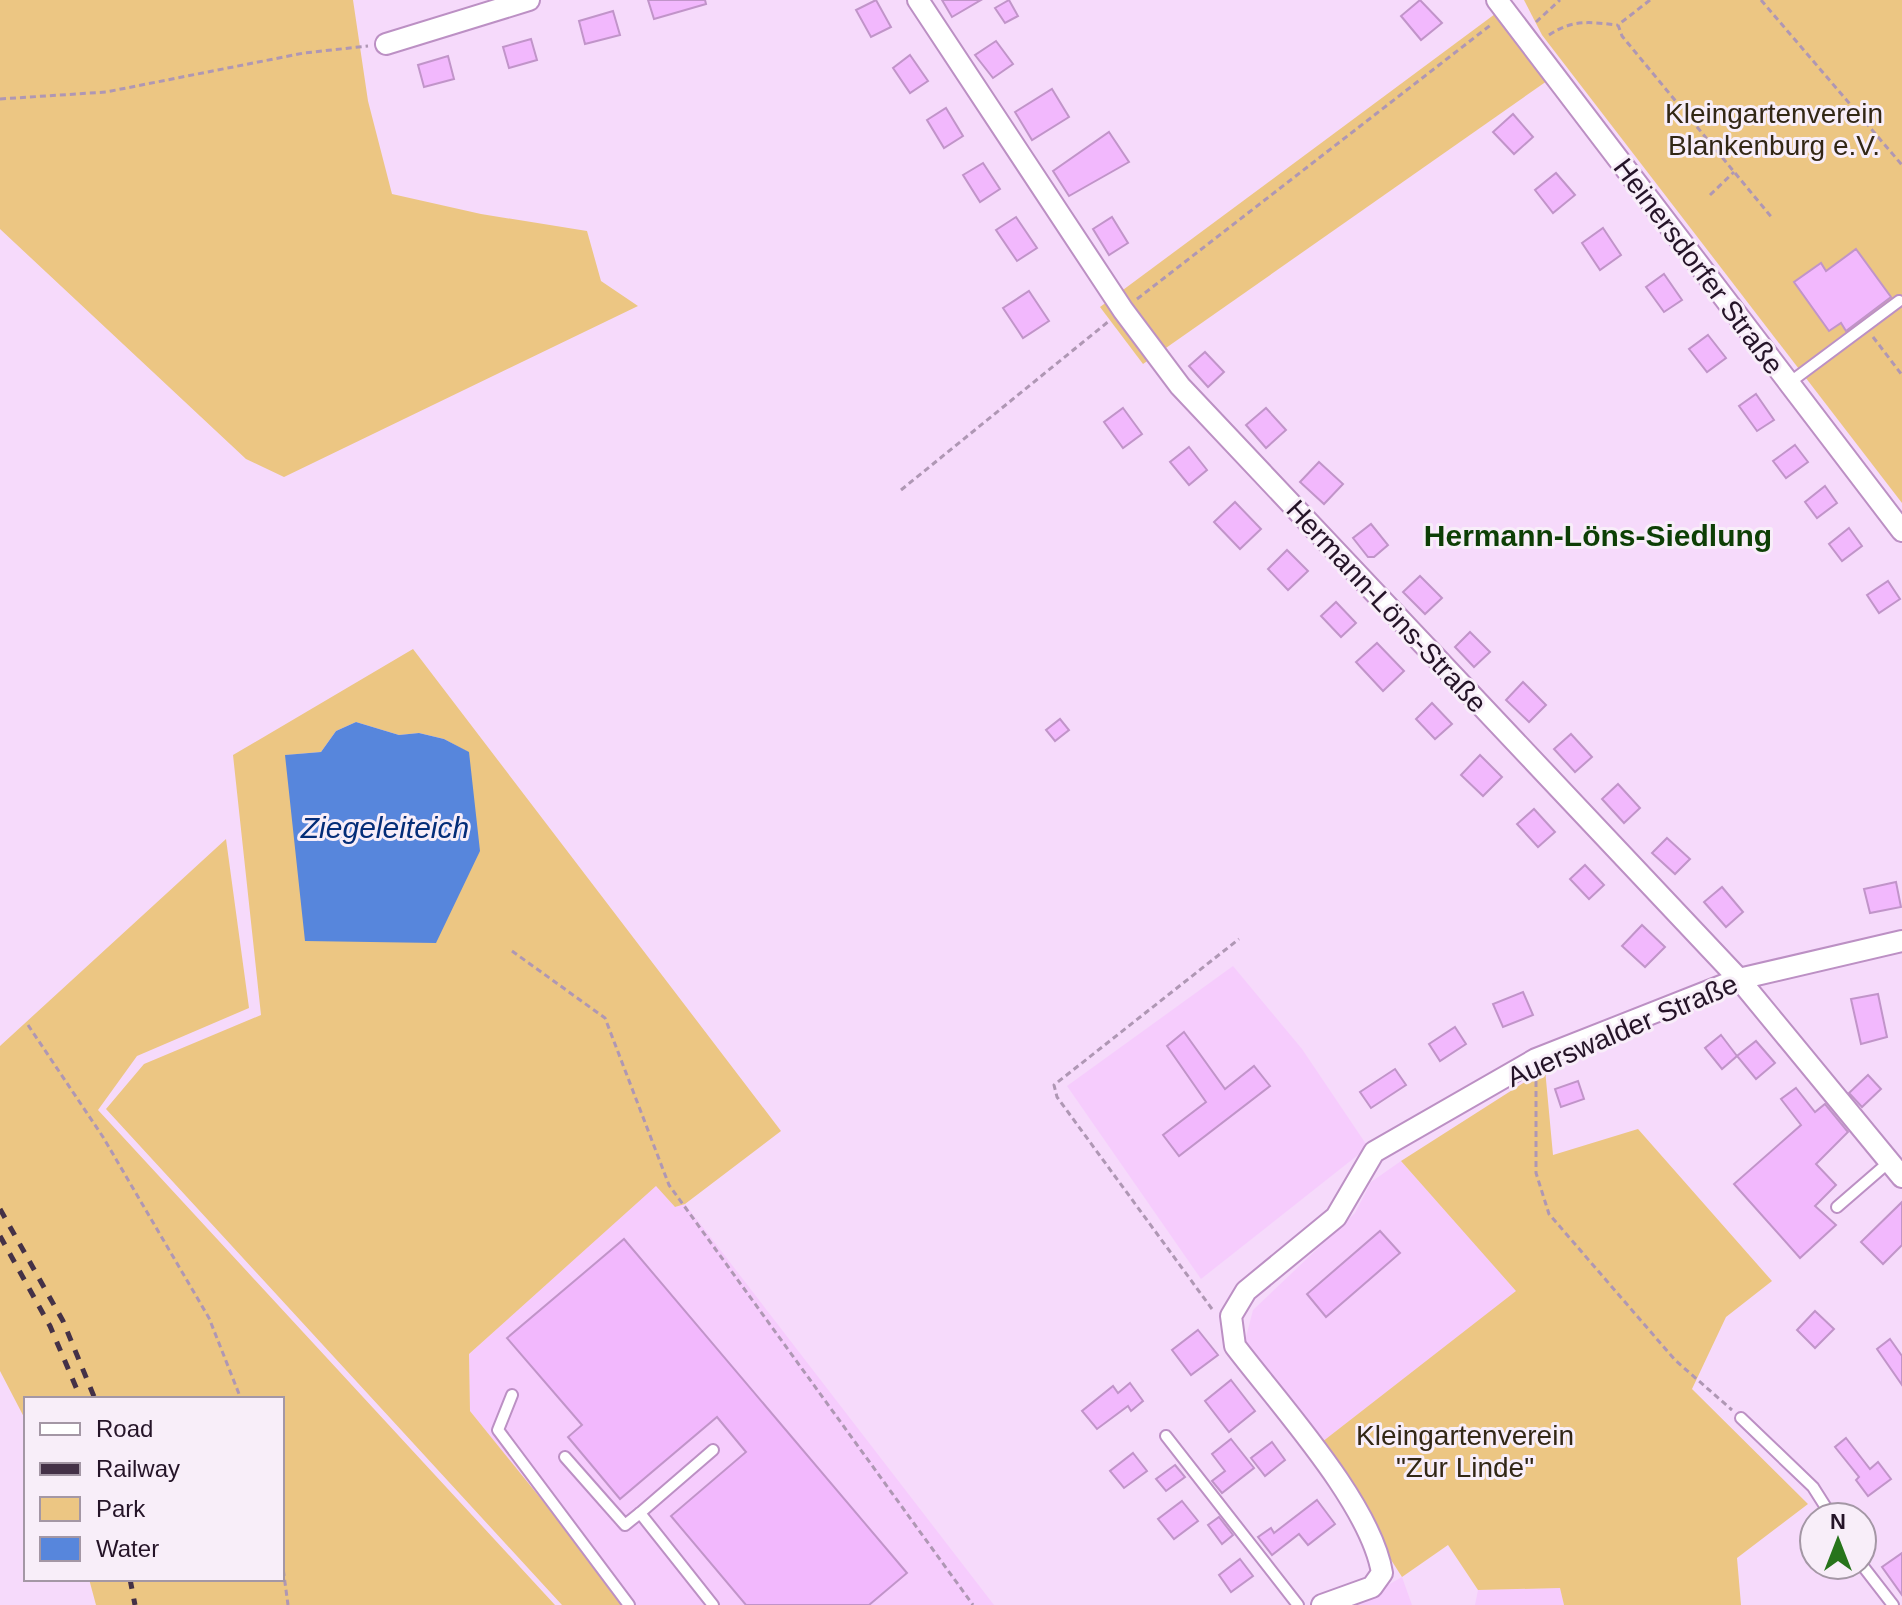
<svg xmlns="http://www.w3.org/2000/svg" width="1902" height="1605" font-family="Arial,sans-serif">
  <style>
    .built { fill: #f6ccfd }
    .green { fill: #ecc683; fill-rule: evenodd }
    .water { fill: #5786dc }
    .building { fill: #f2b8fd; stroke: #c194c9; stroke-width: 2 }
    .lines { fill: none; stroke-linecap: round; stroke-linejoin: round }
    .service-casing { stroke: #bc90c4; stroke-width: 14 }
    .minor-casing { stroke: #bc90c4; stroke-width: 24 }
    .path { stroke: #af97b4; stroke-width: 3; stroke-dasharray: 6 4; stroke-linecap: butt }
    .service { stroke: #fff; stroke-width: 10 }
    .minor { stroke: #fff; stroke-width: 20 }
    .rail { stroke: #443147; stroke-width: 5; stroke-dasharray: 10 10; stroke-linecap: butt }
    .labels { text-anchor: middle; stroke-width: 6; stroke-linejoin: round; paint-order: stroke }
    .park-label { font-size: 28px; fill: #322715; stroke: #f8eef9 }
    .street-label { font-size: 28px; fill: #251428; stroke: #f8eef9 }
    .neighbourhood-label { font-size: 30px; font-weight: bold; fill: #0d3f05; stroke: #f8eef9 }
    .water-label { font-size: 30px; font-style: italic; fill: #042d78; stroke: #f8eef9 }
  </style>
  <rect width="100%" height="100%" fill="#f6dafb"/>
  <g class="built">
    <path d="M 1233,966 L 1302,1049 L 1368,1147 L 1201,1279 L 1067,1086 Z"/>
    <path d="M 1401,1161 L 1517,1291 L 1313,1449 L 1245,1341 L 1253,1310 L 1355,1213 L 1371,1182 Z"/>
    <path d="M 656,1185 L 675,1207 L 685,1204 L 994,1605 L 627,1605 L 470,1411 L 469,1354 Z"/>
    <path d="M 1402,1577 L 1412,1605 L 1353,1605 Z"/>
    <path d="M 1560,1588 L 1564,1605 L 1475,1605 L 1478,1590 Z"/>
  </g>
  <g class="green">
    <path d="M 0,0 L 353,0 L 368,101 L 392,194 L 481,214 L 587,231 L 601,281 L 638,306 L 284,477 L 246,459 L 0,229 Z"/>
    <path d="M 1524,0 L 1902,0 L 1902,503 L 1542,35 Z"/>
    <path d="M 1495,14 L 1547,81 L 1143,364 L 1100,307 Z"/>
    <path d="M 413,649 L 781,1131 L 685,1204 L 675,1207 L 656,1186 L 469,1354 L 470,1411 L 627,1605 L 562,1605 L 106,1109 L 144,1064 L 261,1015 L 233,755 ZM 356,722 L 399,735 L 419,733 L 444,739 L 468,752 L 286,755 L 321,752 L 336,731 Z"/>
    <path d="M 226,839 L 249,1008 L 137,1056 L 98,1110 L 555,1605 L 96,1605 L 89,1579 L 282,1579 L 282,1399 L 26,1399 L 26,1421 L 0,1371 L 0,1046 Z"/>
    <path d="M 1545,1069 L 1553,1155 L 1638,1129 L 1772,1281 L 1726,1317 L 1692,1389 L 1808,1504 L 1737,1558 L 1741,1605 L 1564,1605 L 1560,1588 L 1478,1590 L 1448,1545 L 1402,1577 L 1363,1516 L 1313,1449 L 1516,1291 L 1401,1161 Z"/>
  </g>
  <path class="water" d="M 356,722 L 399,735 L 419,733 L 444,739 L 469,752 L 480,851 L 436,943 L 305,941 L 285,755 L 321,752 L 336,731 Z"/>
  <g class="building">
    <path d="M 648,0 L 705,0 L 706,4 L 654,19 Z"/>
    <path d="M 876,0 L 891,27 L 871,37 L 856,10 Z"/>
    <path d="M 942,0 L 981,0 L 952,17 Z"/>
    <path d="M 1009,0 L 1018,16 L 1005,23 L 995,8 Z"/>
    <path d="M 1420,0 L 1442,23 L 1421,40 L 1401,16 Z"/>
    <path d="M 613,11 L 620,35 L 585,44 L 579,21 Z"/>
    <path d="M 531,39 L 537,60 L 509,68 L 503,47 Z"/>
    <path d="M 996,41 L 1013,64 L 993,78 L 975,55 Z"/>
    <path d="M 910,55 L 928,81 L 910,93 L 893,68 Z"/>
    <path d="M 448,56 L 454,79 L 424,87 L 418,65 Z"/>
    <path d="M 1052,89 L 1069,117 L 1032,140 L 1015,112 Z"/>
    <path d="M 946,108 L 963,136 L 944,148 L 927,120 Z"/>
    <path d="M 1513,114 L 1533,137 L 1514,154 L 1493,132 Z"/>
    <path d="M 1109,132 L 1129,162 L 1069,196 L 1053,171 Z"/>
    <path d="M 983,163 L 1000,189 L 980,202 L 963,175 Z"/>
    <path d="M 1556,173 L 1575,195 L 1553,213 L 1535,190 Z"/>
    <path d="M 1016,217 L 1037,248 L 1017,261 L 996,230 Z"/>
    <path d="M 1112,217 L 1128,243 L 1109,255 L 1093,229 Z"/>
    <path d="M 1603,228 L 1621,255 L 1600,270 L 1582,243 Z"/>
    <path d="M 1856,249 L 1891,297 L 1846,331 L 1841,323 L 1829,331 L 1794,282 L 1821,263 L 1826,271 Z"/>
    <path d="M 1664,274 L 1682,300 L 1664,312 L 1646,287 Z"/>
    <path d="M 1029,291 L 1049,321 L 1023,338 L 1003,308 Z"/>
    <path d="M 1708,335 L 1726,358 L 1707,372 L 1689,349 Z"/>
    <path d="M 1205,352 L 1224,372 L 1208,387 L 1189,366 Z"/>
    <path d="M 1756,394 L 1774,420 L 1757,431 L 1739,406 Z"/>
    <path d="M 1123,408 L 1142,434 L 1123,448 L 1104,422 Z"/>
    <path d="M 1266,408 L 1286,430 L 1266,448 L 1246,425 Z"/>
    <path d="M 1795,445 L 1808,462 L 1786,478 L 1773,461 Z"/>
    <path d="M 1189,447 L 1207,470 L 1189,485 L 1170,462 Z"/>
    <path d="M 1319,462 L 1343,484 L 1324,504 L 1300,482 Z"/>
    <path d="M 1825,486 L 1837,503 L 1817,518 L 1805,502 Z"/>
    <path d="M 1235,502 L 1261,529 L 1240,549 L 1214,522 Z"/>
    <path d="M 1371,524 L 1388,545 L 1374,557 L 1368,557 L 1353,538 Z"/>
    <path d="M 1849,528 L 1862,546 L 1842,561 L 1829,544 Z"/>
    <path d="M 1287,550 L 1308,571 L 1288,590 L 1268,569 Z"/>
    <path d="M 1420,576 L 1442,598 L 1425,614 L 1403,592 Z"/>
    <path d="M 1888,581 L 1900,599 L 1879,613 L 1867,595 Z"/>
    <path d="M 1336,602 L 1356,623 L 1341,637 L 1321,616 Z"/>
    <path d="M 1470,632 L 1490,652 L 1474,667 L 1455,647 Z"/>
    <path d="M 1377,643 L 1404,671 L 1383,691 L 1356,662 Z"/>
    <path d="M 1523,682 L 1546,705 L 1529,722 L 1506,700 Z"/>
    <path d="M 1432,703 L 1452,724 L 1435,739 L 1416,719 Z"/>
    <path d="M 1060,719 L 1069,730 L 1055,741 L 1046,730 Z"/>
    <path d="M 1571,734 L 1592,757 L 1575,772 L 1554,749 Z"/>
    <path d="M 1480,755 L 1502,777 L 1483,796 L 1461,775 Z"/>
    <path d="M 1618,784 L 1640,808 L 1624,823 L 1602,799 Z"/>
    <path d="M 1534,809 L 1555,832 L 1538,847 L 1517,824 Z"/>
    <path d="M 1667,838 L 1690,859 L 1675,874 L 1652,853 Z"/>
    <path d="M 1585,865 L 1604,885 L 1589,899 L 1570,879 Z"/>
    <path d="M 1896,882 L 1901,907 L 1870,913 L 1864,889 Z"/>
    <path d="M 1722,887 L 1743,912 L 1726,927 L 1704,902 Z"/>
    <path d="M 1642,925 L 1665,947 L 1645,967 L 1622,946 Z"/>
    <path d="M 1523,992 L 1533,1015 L 1503,1027 L 1493,1004 Z"/>
    <path d="M 1878,994 L 1887,1037 L 1861,1044 L 1851,999 Z"/>
    <path d="M 1455,1027 L 1466,1044 L 1440,1061 L 1429,1044 Z"/>
    <path d="M 1184,1032 L 1225,1089 L 1254,1066 L 1270,1086 L 1179,1156 L 1163,1135 L 1206,1102 L 1167,1046 Z"/>
    <path d="M 1721,1035 L 1737,1056 L 1722,1069 L 1705,1048 Z"/>
    <path d="M 1756,1041 L 1775,1063 L 1756,1079 L 1737,1056 Z"/>
    <path d="M 1395,1069 L 1406,1085 L 1371,1108 L 1360,1092 Z"/>
    <path d="M 1868,1075 L 1881,1089 L 1862,1107 L 1849,1093 Z"/>
    <path d="M 1578,1081 L 1584,1099 L 1561,1107 L 1555,1089 Z"/>
    <path d="M 1796,1088 L 1815,1112 L 1825,1104 L 1848,1132 L 1816,1164 L 1836,1185 L 1815,1206 L 1836,1225 L 1800,1258 L 1734,1184 L 1801,1125 L 1781,1099 Z"/>
    <path d="M 1902,1202 L 1902,1245 L 1883,1264 L 1861,1242 Z"/>
    <path d="M 1380,1231 L 1400,1253 L 1326,1317 L 1307,1294 Z"/>
    <path d="M 624,1239 L 907,1573 L 869,1605 L 746,1605 L 671,1516 L 746,1452 L 717,1417 L 620,1499 L 568,1437 L 582,1425 L 507,1338 Z"/>
    <path d="M 1815,1311 L 1834,1329 L 1815,1348 L 1797,1330 Z"/>
    <path d="M 1198,1330 L 1218,1355 L 1191,1375 L 1172,1350 Z"/>
    <path d="M 1890,1339 L 1902,1356 L 1902,1385 L 1877,1349 Z"/>
    <path d="M 1231,1380 L 1255,1411 L 1229,1432 L 1205,1401 Z"/>
    <path d="M 1130,1383 L 1143,1401 L 1131,1411 L 1128,1406 L 1097,1429 L 1082,1411 L 1113,1386 L 1118,1393 Z"/>
    <path d="M 1846,1438 L 1870,1469 L 1878,1462 L 1891,1479 L 1868,1496 L 1856,1480 L 1859,1477 L 1835,1447 Z"/>
    <path d="M 1231,1439 L 1254,1468 L 1222,1493 L 1212,1481 L 1225,1471 L 1212,1454 Z"/>
    <path d="M 1272,1442 L 1285,1460 L 1265,1476 L 1251,1458 Z"/>
    <path d="M 1133,1453 L 1147,1471 L 1124,1488 L 1110,1471 Z"/>
    <path d="M 1175,1465 L 1185,1477 L 1166,1491 L 1156,1479 Z"/>
    <path d="M 1317,1500 L 1335,1524 L 1308,1545 L 1299,1534 L 1272,1555 L 1258,1537 L 1271,1528 L 1274,1533 Z"/>
    <path d="M 1182,1501 L 1198,1521 L 1174,1539 L 1158,1519 Z"/>
    <path d="M 1219,1517 L 1233,1535 L 1222,1544 L 1208,1525 Z"/>
    <path d="M 1902,1553 L 1902,1595 L 1882,1567 Z"/>
    <path d="M 1240,1559 L 1253,1576 L 1231,1592 L 1219,1575 Z"/>
  </g>
  <g class="lines">
    <defs>
      <g id="service">
        <path d="M 1789,383 L 1899,301"/>
        <path d="M 1837,1207 L 1889,1162"/>
        <path d="M 512,1395 L 498,1430 L 629,1605"/>
        <path d="M 1741,1418 L 1813,1487 L 1832,1517"/>
        <path d="M 1166,1436 L 1298,1605"/>
        <path d="M 565,1457 L 625,1525 L 640,1513 L 713,1605"/>
        <path d="M 640,1513 L 713,1450"/>
        <path d="M 1862,1565 L 1893,1605"/>
      </g>
      <g id="minor">
        <path d="M 918,0 L 1123,310 L 1180,386 L 1739,979 L 1902,1177"/>
        <path d="M 1497,0 L 1902,531"/>
        <path d="M 386,44 L 529,0"/>
        <path d="M 1322,1605 L 1372,1587 L 1382,1573 C 1371,1504 1279,1404 1235,1346 L 1231,1316 L 1246,1291 L 1336,1217 L 1374,1152 L 1536,1059 L 1739,979 L 1902,941"/>
      </g>
    </defs>
    <use href="#service" class="service-casing"/>
    <use href="#minor" class="minor-casing"/>
    <g class="path">
      <path d="M 1650,0 L 1618,25 L 1622,36 L 1773,219"/>
      <path d="M 1761,0 L 1902,165"/>
      <path d="M 1536,22 L 1560,0"/>
      <path d="M 1549,35 C 1573,19 1590,22 1617,25"/>
      <path d="M 0,99 L 106,92 L 304,53 L 368,46"/>
      <path d="M 1710,195 L 1734,172"/>
      <path d="M 1137,299 L 1492,24"/>
      <path d="M 1873,337 L 1902,375"/>
      <path d="M 901,490 L 1109,321"/>
      <path d="M 512,951 L 605,1018 L 669,1185 L 973,1605"/>
      <path d="M 28,1025 L 103,1137 L 209,1318 L 241,1399"/>
      <path d="M 1536,1081 L 1536,1173 L 1549,1214 L 1675,1360 L 1732,1410"/>
      <path d="M 1212,1309 L 1057,1097 L 1054,1085 L 1239,939"/>
      <path d="M 282,1560 L 288,1605"/>
    </g>
    <use href="#service" class="service"/>
    <use href="#minor" class="minor"/>
    <g class="rail">
      <path d="M 0,1209 L 63,1321 L 95,1399"/>
      <path d="M 0,1236 L 50,1326 L 81,1399"/>
      <path d="M 130,1579 L 135,1605"/>
    </g>
  </g>
  <g class="labels">
    <g class="park-label">
      <text x="1774" y="123">Kleingartenverein<tspan x="1774" dy="32">Blankenburg e.V.</tspan></text>
      <text x="1465" y="1445">Kleingartenverein<tspan x="1465" dy="32">"Zur Linde"</tspan></text>
    </g>
    <g class="street-label">
      <text transform="translate(1699 266) rotate(53)" y="10">Heinersdorfer Straße</text>
      <text transform="translate(1387 606) rotate(47)" y="10">Hermann-Löns-Straße</text>
      <text transform="translate(1622 1030) rotate(-23)" y="10">Auerswalder Straße</text>
    </g>
    <g class="neighbourhood-label">
      <text x="1598" y="546">Hermann-Löns-Siedlung</text>
    </g>
    <g class="water-label">
      <text x="385" y="838">Ziegeleiteich</text>
    </g>
  </g>
  <rect x="24" y="1397" width="260" height="184" fill="#f8eef9" stroke="#a497a5" stroke-width="2"/>
  <rect x="40" y="1423" width="40" height="12" fill="#ffffff" stroke="#a497a5" stroke-width="2"/>
  <text x="96" y="1437" font-size="24" fill="#251428">Road</text>
  <rect x="40" y="1463" width="40" height="12" fill="#443147" stroke="#a497a5" stroke-width="2"/>
  <text x="96" y="1477" font-size="24" fill="#251428">Railway</text>
  <rect x="40" y="1497" width="40" height="24" fill="#ecc683" stroke="#a497a5" stroke-width="2"/>
  <text x="96" y="1517" font-size="24" fill="#251428">Park</text>
  <rect x="40" y="1537" width="40" height="24" fill="#5786dc" stroke="#a497a5" stroke-width="2"/>
  <text x="96" y="1557" font-size="24" fill="#251428">Water</text>
  <g transform="translate(1838 1541)"><circle r="38" fill="#f8eef9" stroke="#a497a5" stroke-width="2"/>
  <path d="M0-6L14 30L0 20L-14 30Z" fill="#27741b"/>
  <text y="-12" font-size="22" font-weight="bold" text-anchor="middle" fill="#251428">N</text>
  </g>
</svg>
